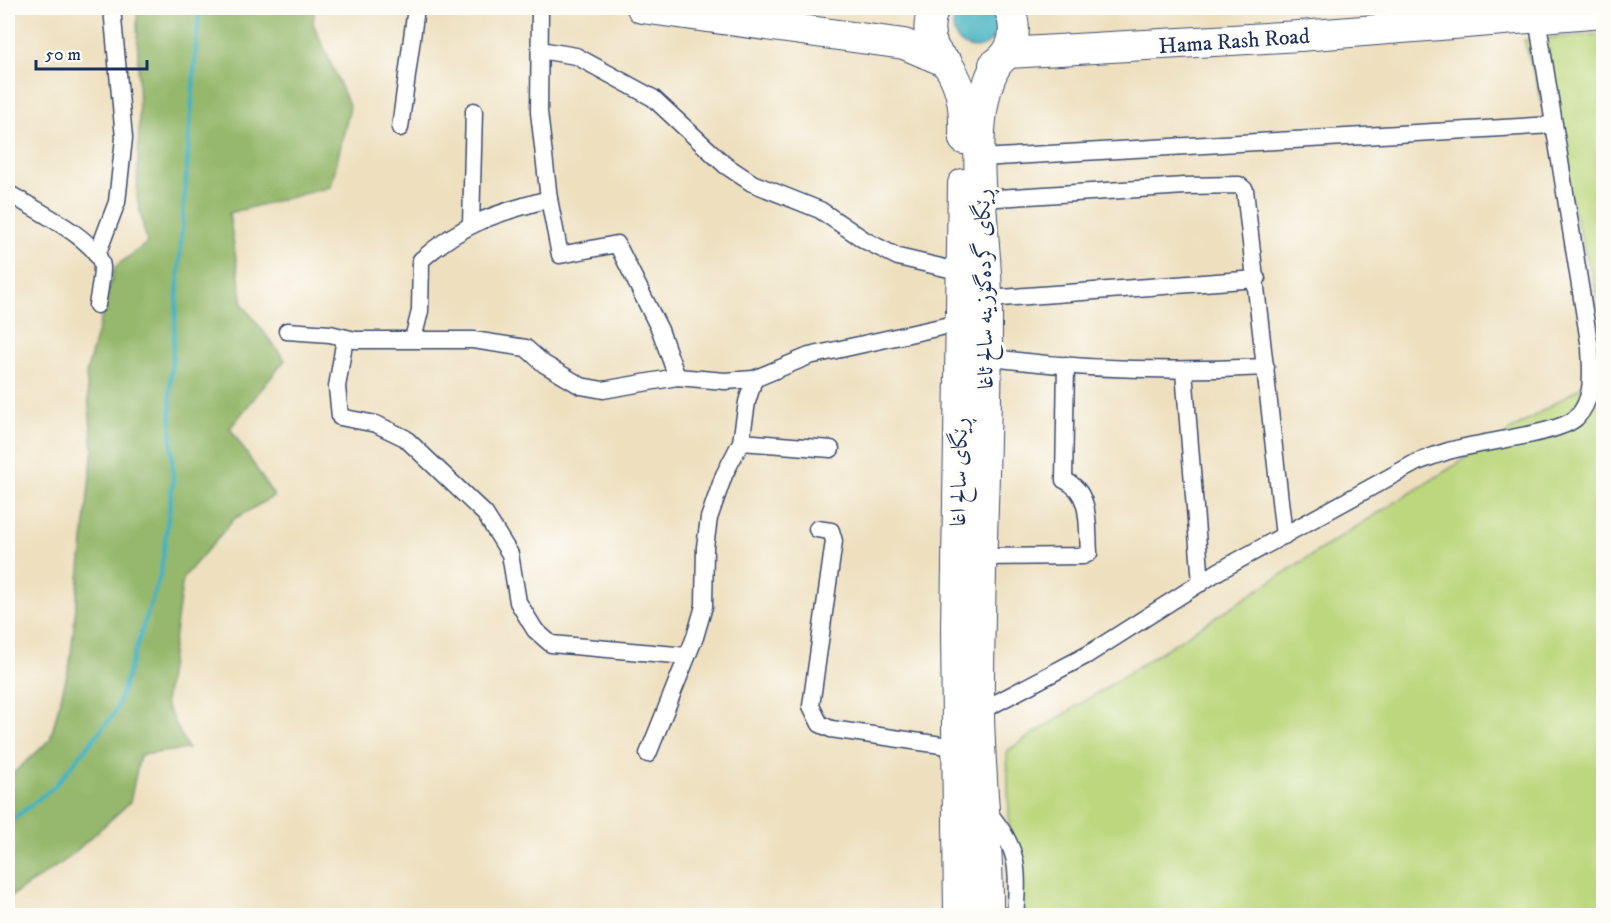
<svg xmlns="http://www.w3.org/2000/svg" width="1611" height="923" font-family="'IM FELL DW Pica',Amiri,serif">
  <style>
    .green { fill: #bcd77d; stroke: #6c836e; stroke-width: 1.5 }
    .forest { fill: #95b86c; stroke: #587465; stroke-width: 1.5 }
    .water { fill: #44b2c0; stroke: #30708f; stroke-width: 1.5 }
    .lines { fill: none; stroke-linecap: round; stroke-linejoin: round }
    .stream { stroke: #44b2c0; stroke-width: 4.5 }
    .street-casing { stroke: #3b4a6d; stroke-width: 19 }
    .highway-casing { stroke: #3b4a6d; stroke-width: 32 }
    .street { stroke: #fff; stroke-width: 16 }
    .highway { stroke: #fff; stroke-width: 30 }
    .labels { text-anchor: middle; stroke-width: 6; stroke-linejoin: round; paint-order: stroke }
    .street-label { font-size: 22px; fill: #1b2f5e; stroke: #fdfcf7 }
  </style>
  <rect width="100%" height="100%" fill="#fdfcf7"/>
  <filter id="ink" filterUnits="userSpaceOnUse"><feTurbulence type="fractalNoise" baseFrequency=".0167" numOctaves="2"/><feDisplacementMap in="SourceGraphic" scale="12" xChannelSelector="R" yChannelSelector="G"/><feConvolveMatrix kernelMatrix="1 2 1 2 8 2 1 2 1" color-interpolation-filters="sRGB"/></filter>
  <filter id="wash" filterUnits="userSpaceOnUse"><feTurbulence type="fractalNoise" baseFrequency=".008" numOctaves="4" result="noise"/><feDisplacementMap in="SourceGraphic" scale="24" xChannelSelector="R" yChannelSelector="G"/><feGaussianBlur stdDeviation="1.35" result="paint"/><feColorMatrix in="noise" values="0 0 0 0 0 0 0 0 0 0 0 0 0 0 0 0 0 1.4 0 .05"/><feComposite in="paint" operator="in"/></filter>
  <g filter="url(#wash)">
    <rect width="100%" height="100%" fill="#eee0bf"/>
    <g class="green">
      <path d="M 1603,34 L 1603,313 L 1524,40 Z"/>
      <path d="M 1603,373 L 1603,915 L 1012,915 L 1007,751 L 1351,530 Z"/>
    </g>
    <path class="forest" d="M 137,8 L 315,8 L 313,23 L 350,107 L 331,187 L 229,213 L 243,305 L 285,360 L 230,428 L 274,496 L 234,519 L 183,578 L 165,703 L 188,749 L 140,755 L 130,802 L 66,860 L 8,898 L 8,778 L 50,740 L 70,663 L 93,448 L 86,374 L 115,267 L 147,243 L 137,198 L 139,125 Z"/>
    <circle class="water" cx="975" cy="26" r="22"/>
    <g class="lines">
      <path class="stream" d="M 8,823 L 54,787 L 115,713 L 161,572 L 173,481 L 170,388 L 199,8"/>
    </g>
  </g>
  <g filter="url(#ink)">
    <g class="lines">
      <defs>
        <g id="street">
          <path d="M 540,8 L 539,112 L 549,199 L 560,255 L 617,244 L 660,330 L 677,377"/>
          <path d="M 540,50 L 576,56 L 653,98 L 725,165 L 752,183 L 820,210 L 866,241 L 898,257 L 962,272"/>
          <path d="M 400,128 L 416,8"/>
          <path d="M 980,158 L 1553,125"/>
          <path d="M 8,193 C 30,207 100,240 102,267 C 102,279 99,293 97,305"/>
          <path d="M 982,199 L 1185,186 L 1239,185 L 1245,190 L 1284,536"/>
          <path d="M 471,225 L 474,111"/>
          <path d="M 97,255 L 117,202 L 124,138 L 112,8"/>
          <path d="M 987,299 L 1257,279"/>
          <path d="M 287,331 L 330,334 L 355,340 L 473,340 L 526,348 L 544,364 L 581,386 L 603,390 L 677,377 L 725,381 L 754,379 L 809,356 L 959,323"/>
          <path d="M 345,338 L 337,387 L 340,417 L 376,424 L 405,438 L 485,514 L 510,554 L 518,602 L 535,630 L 551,644 L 687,656"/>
          <path d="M 413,339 L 420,311 L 421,260 C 463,223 496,213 549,199"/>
          <path d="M 986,357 C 1079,370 1173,372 1266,367"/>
          <path d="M 1184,371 L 1201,583"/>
          <path d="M 741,442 L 831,449"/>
          <path d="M 817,529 L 831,531 L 834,541 L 811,706 L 820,724 L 831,729 L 955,747"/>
          <path d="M 982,557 L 1083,556 L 1089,553 C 1087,526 1092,492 1064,480 L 1066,365"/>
          <path d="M 979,712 L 1087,655 L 1219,571 L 1417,462 C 1429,458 1440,453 1452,450 C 1479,442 1559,434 1576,418 C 1595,399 1591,372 1590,348 L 1537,18"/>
          <path d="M 648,754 L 695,637 L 704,606 L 705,547 L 709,518 L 724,475 L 741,442 L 747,402 L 754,379"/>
          <path d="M 985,809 C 1019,846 1019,868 1015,916"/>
        </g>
        <g id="highway">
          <path d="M 642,8 L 904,44 L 942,60"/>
          <path d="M 934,8 C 925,29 929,50 948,65"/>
          <path d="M 1007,53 L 1300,36 L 1604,12"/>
          <path d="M 948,65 C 963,87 965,112 964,139"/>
          <path d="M 994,65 C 1015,52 1018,29 1009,8"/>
          <path d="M 959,916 L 956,629 L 963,184"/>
          <path d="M 988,916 C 989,847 980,781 979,712 C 978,575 988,438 987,300 C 987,236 964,118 997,64"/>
        </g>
      </defs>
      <use href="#street" class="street-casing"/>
      <use href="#highway" class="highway-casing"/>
      <use href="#street" class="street"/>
      <use href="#highway" class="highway"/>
    </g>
  </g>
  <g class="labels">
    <g class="street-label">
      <text transform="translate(1234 40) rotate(-4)" y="8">Hama Rash Road</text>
      <text transform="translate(983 289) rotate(-91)" y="8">ڕێگای گردەگۆزینە سالح ئاغا</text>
      <text transform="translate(958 472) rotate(-89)" y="8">ڕێگای سالح اغا</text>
    </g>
  </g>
  <rect width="1611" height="923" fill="none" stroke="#fdfcf7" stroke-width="30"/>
  <path d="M36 60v9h111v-9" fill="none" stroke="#1b2f5e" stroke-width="3"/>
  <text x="45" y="60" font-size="18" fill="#1b2f5e" stroke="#fdfcf7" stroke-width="4.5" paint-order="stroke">50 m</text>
</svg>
